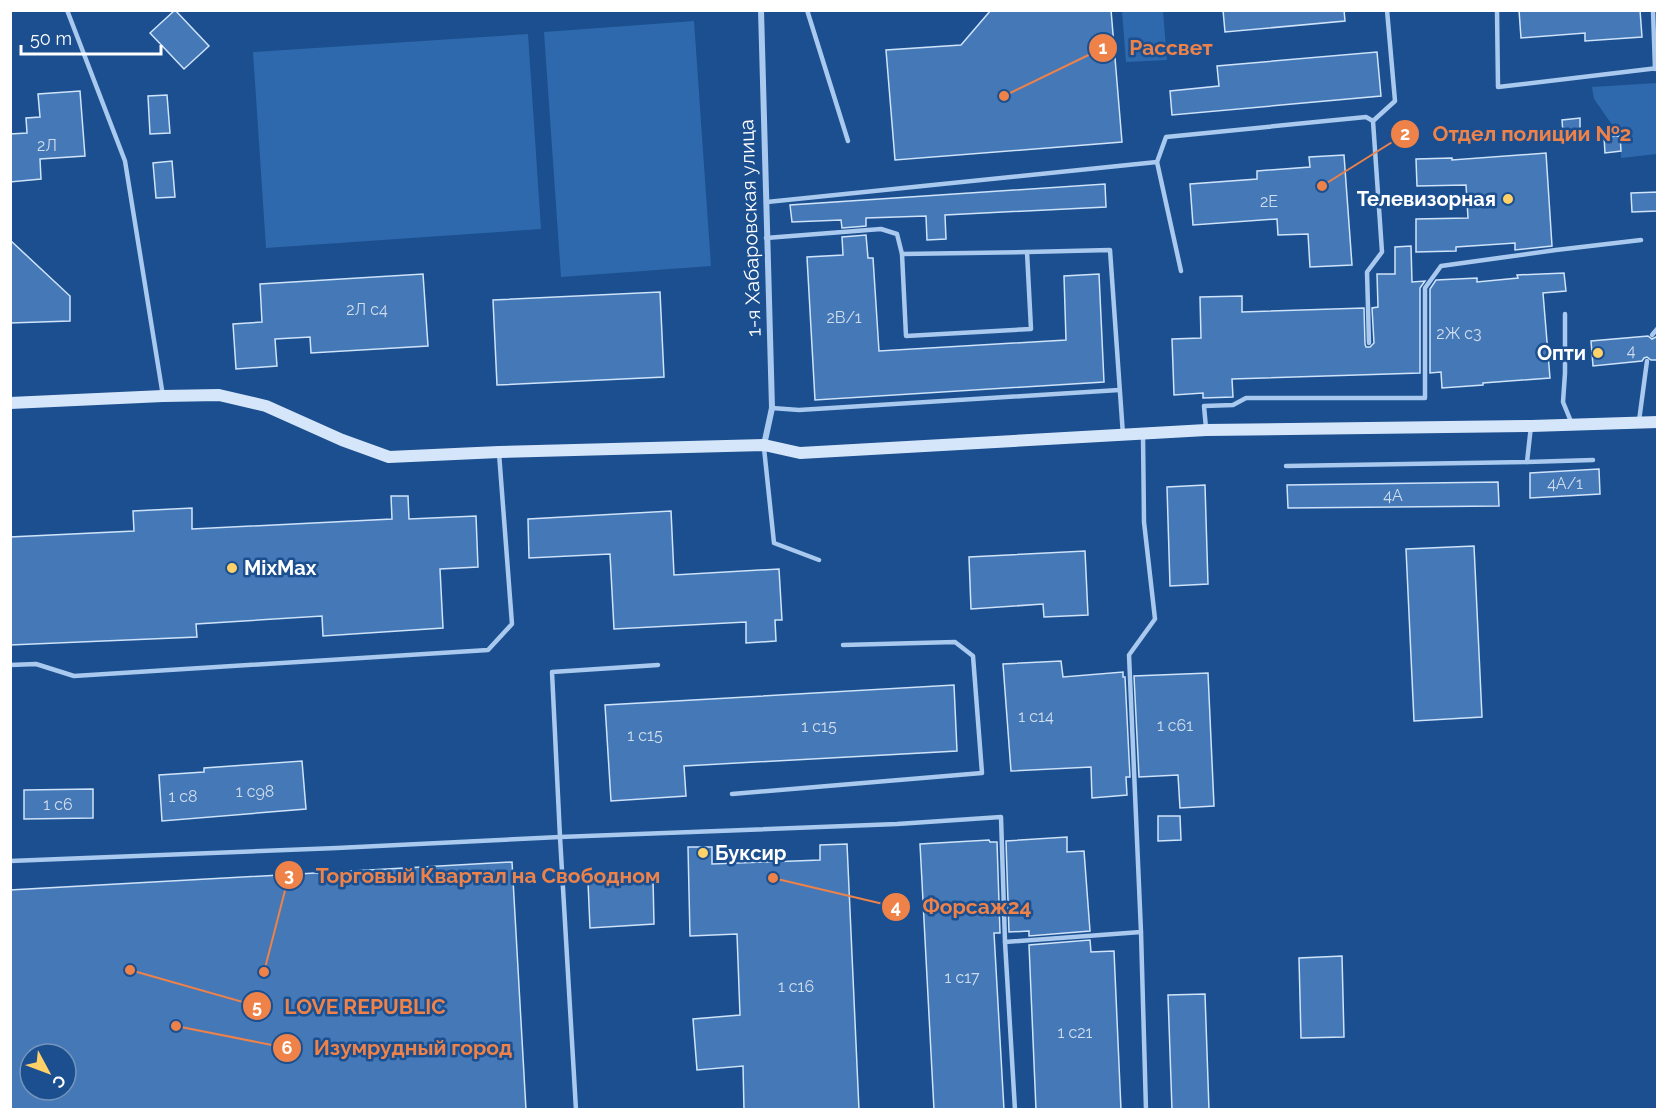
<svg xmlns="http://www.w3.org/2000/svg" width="1668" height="1120" font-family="Raleway,sans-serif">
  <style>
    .green { fill: #2e69ad }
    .building { fill: #4478b7; stroke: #cfe3fa; stroke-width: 1.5; fill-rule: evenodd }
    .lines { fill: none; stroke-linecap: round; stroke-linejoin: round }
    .lane { stroke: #a9c9ee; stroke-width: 4.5 }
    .street { stroke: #a9c9ee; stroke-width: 6 }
    .secondary { stroke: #d6e6fa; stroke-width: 12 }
    .poi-dot { fill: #ffd166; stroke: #1b4f8f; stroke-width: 2 }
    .labels { text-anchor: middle; stroke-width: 5; stroke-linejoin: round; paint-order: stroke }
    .number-label { font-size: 16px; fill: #d0dded }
    .poi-label { font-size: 20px; font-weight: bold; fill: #fff; stroke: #1b4f8f; text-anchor: end }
    .street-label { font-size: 20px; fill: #fff; stroke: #1b4f8f }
    .leader { fill: none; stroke: #ee8249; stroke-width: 2 }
    .callout-dot { fill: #ee8249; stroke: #1b4f8f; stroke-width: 2 }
    .mark-label { font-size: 18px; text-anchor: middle; font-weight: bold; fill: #fff }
    .callout-label { font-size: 21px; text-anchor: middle; font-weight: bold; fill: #ee8249; stroke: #1b4f8f; stroke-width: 5; stroke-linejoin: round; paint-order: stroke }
  </style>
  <rect width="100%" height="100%" fill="#1b4f8f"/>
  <g class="green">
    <path d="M 1122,11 L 1163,11 L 1167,60 L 1126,62 Z"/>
    <path d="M 694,21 L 711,266 L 561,277 L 544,32 Z"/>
    <path d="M 528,34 L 541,229 L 266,248 L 253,52 Z"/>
    <path d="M 1657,83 L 1657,154 L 1621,158 L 1620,136 L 1594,99 L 1592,87 Z"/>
  </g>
  <g class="building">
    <path d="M 175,10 L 209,46 L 184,69 L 150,33 Z"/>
    <path d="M 991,10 L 1111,10 L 1122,142 L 895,160 L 886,50 L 961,45 Z"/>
    <path d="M 1223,10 L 1344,10 L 1345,21 L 1225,32 Z"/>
    <path d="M 1519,10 L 1640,10 L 1642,37 L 1585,41 L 1585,33 L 1521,38 Z"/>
    <path d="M 1377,52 L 1381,96 L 1172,115 L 1170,91 L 1219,86 L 1217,66 Z"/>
    <path d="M 80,91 L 85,156 L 40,159 L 41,179 L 10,182 L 10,134 L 27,133 L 26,118 L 40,117 L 38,94 Z"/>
    <path d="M 167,95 L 170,133 L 150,134 L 148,96 Z"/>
    <path d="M 1580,118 L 1580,132 L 1563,134 L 1562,120 Z"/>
    <path d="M 1620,136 L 1621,151 L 1605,153 L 1604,137 Z"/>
    <path d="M 1546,153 L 1552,246 L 1515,250 L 1515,243 L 1456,247 L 1456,251 L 1416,252 L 1416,219 L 1468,218 L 1466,185 L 1417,186 L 1416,159 L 1452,158 L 1452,160 Z"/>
    <path d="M 1344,155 L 1352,265 L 1310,267 L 1308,234 L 1278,235 L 1277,219 L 1193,225 L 1190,184 L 1257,179 L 1257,171 L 1310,167 L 1309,157 Z"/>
    <path d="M 172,161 L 175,197 L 156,198 L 153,163 Z"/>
    <path d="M 1105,184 L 1106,207 L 945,215 L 946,239 L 927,240 L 926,216 L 866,218 L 866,226 L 842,228 L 841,220 L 792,222 L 790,205 Z"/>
    <path d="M 1658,192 L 1658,211 L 1632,212 L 1631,193 Z"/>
    <path d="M 866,235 L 868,258 L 873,258 L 879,351 L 1066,340 L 1064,276 L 1099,274 L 1104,382 L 815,400 L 807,257 L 843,255 L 842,237 Z"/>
    <path d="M 10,240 L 70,296 L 70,321 L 10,323 Z"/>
    <path d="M 1411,246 L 1412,282 L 1425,281 L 1420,288 L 1420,373 L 1232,379 L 1233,397 L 1203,398 L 1203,393 L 1174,395 L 1172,339 L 1201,338 L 1200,297 L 1242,296 L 1242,312 L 1364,308 L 1365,344 L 1366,347 L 1370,347 L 1374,343 L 1372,308 L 1378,307 L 1377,274 L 1395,274 L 1395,247 Z"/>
    <path d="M 1564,273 L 1566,291 L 1543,293 L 1550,378 L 1483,383 L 1483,385 L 1442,388 L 1441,372 L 1430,373 L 1430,289 L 1436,280 L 1477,278 L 1477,282 L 1518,278 L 1517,275 Z"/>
    <path d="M 423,274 L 428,346 L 311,353 L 310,337 L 275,339 L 277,366 L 236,369 L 233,324 L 262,322 L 260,284 Z"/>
    <path d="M 660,292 L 664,377 L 497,385 L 493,300 Z"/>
    <path d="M 1648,336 L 1652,339 L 1658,336 L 1658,360 L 1651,360 L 1647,357 L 1644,358 L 1642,361 L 1593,366 L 1591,341 Z"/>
    <path d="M 1599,469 L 1600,494 L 1530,498 L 1530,473 Z"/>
    <path d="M 1498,482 L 1499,506 L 1288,508 L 1287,485 Z"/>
    <path d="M 1205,485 L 1208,584 L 1170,586 L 1167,487 Z"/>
    <path d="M 391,496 L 408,496 L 409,519 L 476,516 L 478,567 L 440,569 L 443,628 L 323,636 L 322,616 L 196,624 L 197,637 L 10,645 L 10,537 L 134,531 L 133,511 L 192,508 L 192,529 L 392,519 Z"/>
    <path d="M 671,511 L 674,575 L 779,569 L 782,620 L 775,620 L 776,641 L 746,643 L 746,622 L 614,629 L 610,554 L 529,558 L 528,519 Z"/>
    <path d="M 1474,546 L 1482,717 L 1414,721 L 1406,549 Z"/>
    <path d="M 1085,551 L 1088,615 L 1044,617 L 1043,604 L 971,609 L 969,557 Z"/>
    <path d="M 1061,661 L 1063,677 L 1123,672 L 1123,677 L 1125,677 L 1130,777 L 1126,777 L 1127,795 L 1092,798 L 1091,767 L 1011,771 L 1003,664 Z"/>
    <path d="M 1208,673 L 1214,806 L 1180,808 L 1178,775 L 1139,777 L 1134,676 Z"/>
    <path d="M 954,685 L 957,751 L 684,766 L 686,796 L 611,801 L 605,705 Z"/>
    <path d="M 302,761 L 306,809 L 162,821 L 159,775 L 204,772 L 204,768 Z"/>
    <path d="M 93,789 L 93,818 L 24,819 L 24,790 Z"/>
    <path d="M 1158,816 L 1180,816 L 1181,840 L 1158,841 Z"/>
    <path d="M 1067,837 L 1067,852 L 1084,851 L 1090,931 L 1029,936 L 1029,931 L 1009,932 L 1006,841 Z"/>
    <path d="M 989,840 L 990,842 L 997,842 L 1000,933 L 994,933 L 1004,1110 L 934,1110 L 920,844 Z"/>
    <path d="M 847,844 L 859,1110 L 744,1110 L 743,1066 L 697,1070 L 693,1019 L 740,1015 L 737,934 L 690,936 L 688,847 L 712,847 L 712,864 L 820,860 L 820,845 Z"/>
    <path d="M 512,862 L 526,1110 L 10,1110 L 10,890 ZM 30,1054 L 66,1054 L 66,1090 L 30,1090 Z"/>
    <path d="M 653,879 L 654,924 L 590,928 L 588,882 Z"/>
    <path d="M 1090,940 L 1091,952 L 1114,951 L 1121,1110 L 1036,1110 L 1029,945 Z"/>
    <path d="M 1342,956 L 1344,1037 L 1301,1038 L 1299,958 Z"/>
    <path d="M 1205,994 L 1209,1110 L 1172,1110 L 1168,995 Z"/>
  </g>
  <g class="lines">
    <g class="lane">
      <path d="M 67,10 L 125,161 L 163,396"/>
      <path d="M 807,10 L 848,141"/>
      <path d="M 1497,10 L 1498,87 L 1658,68"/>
      <path d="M 1653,10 L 1655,69"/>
      <path d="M 767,202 L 1157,162"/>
      <path d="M 766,238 L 881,229 L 897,234 L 902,254 L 906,336 L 1031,329 L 1027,252 L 1110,250 L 1123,435"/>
      <path d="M 902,254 L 1027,252"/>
      <path d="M 1181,271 L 1157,162 L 1166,137 L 1366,117 L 1373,121"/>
      <path d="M 1565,314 L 1565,373 L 1563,402 L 1572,424"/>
      <path d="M 1652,335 L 1658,328"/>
      <path d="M 1369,343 L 1367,272 L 1382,252 L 1373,121 L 1395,101 L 1387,10"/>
      <path d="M 772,408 L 799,410 L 1119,390"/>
      <path d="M 1639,421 L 1647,361"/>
      <path d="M 1206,428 L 1204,406 L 1233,405 L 1246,398 L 1425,398 L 1425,288 L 1441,266 L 1556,250 L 1641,240"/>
      <path d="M 764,448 L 774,543 L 819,560"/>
      <path d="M 1527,462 L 1593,460"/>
      <path d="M 1286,466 L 1527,462 L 1531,426"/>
      <path d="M 10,665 L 36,664 L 74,676 L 488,650 L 512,624 L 499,453"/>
      <path d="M 732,794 L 982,773 L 973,656 L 955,642 L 843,645"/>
      <path d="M 10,861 L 337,848 L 560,837 L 897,824 L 1001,817 L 1005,942 L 1141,932 L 1129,655 L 1155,619 L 1144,522 L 1143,435"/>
      <path d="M 1141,932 L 1146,1110"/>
      <path d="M 1005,942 L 1015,1110"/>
      <path d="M 576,1110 L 560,837 L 552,672 L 658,665"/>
    </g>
    <path class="street" d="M 761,10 L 772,408 L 764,445"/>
    <path class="secondary" d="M 10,403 L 163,396 L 219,395 L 266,406 L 342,440 L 389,457 L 499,452 L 764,445 L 800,453 L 1206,430 L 1531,426 L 1658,422"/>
  </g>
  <g class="poi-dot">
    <circle cx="1508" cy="199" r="6"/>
    <circle cx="1598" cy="353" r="6"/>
    <circle cx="232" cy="568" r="6"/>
    <circle cx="703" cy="853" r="6"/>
  </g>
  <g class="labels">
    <g class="number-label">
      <text x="47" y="151">2Л</text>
      <text x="1269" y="207">2Е</text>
      <text x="367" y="315">2Л с4</text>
      <text x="844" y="323">2В/1</text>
      <text x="1459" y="339">2Ж с3</text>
      <text x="1631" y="356">4</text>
      <text x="1565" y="489">4А/1</text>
      <text x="1393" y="501">4А</text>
      <text x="1036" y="722">1 с14</text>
      <text x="1175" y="731">1 с61</text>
      <text x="819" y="732">1 с15</text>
      <text x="645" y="741">1 с15</text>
      <text x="255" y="797">1 с98</text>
      <text x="183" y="802">1 с8</text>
      <text x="58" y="810">1 с6</text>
      <text x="962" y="983">1 с17</text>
      <text x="796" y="992">1 с16</text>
      <text x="1075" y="1038">1 с21</text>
    </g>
    <g class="poi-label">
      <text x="1496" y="206">Телевизорная</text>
      <text x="1586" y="360">Опти</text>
      <text x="244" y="575" text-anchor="start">MixMax</text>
      <text x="715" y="860" text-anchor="start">Буксир</text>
    </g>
    <g class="street-label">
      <text transform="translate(750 228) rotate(-92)" y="7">1-я Хабаровская улица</text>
    </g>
  </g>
  <path class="leader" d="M1004 96L1103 48M1322 186L1405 134M264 972L289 875M773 878L896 907M130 970L257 1006M176 1026L287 1048"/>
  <g class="callout-dot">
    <circle cx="1004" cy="96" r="6"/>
    <circle cx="1322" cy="186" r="6"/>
    <circle cx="264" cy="972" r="6"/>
    <circle cx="773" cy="878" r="6"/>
    <circle cx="130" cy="970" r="6"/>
    <circle cx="176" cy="1026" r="6"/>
    <circle cx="1103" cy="48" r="15"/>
    <circle cx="1405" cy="134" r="15"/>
    <circle cx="289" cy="875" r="15"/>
    <circle cx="896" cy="907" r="15"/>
    <circle cx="257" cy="1006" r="15"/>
    <circle cx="287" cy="1048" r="15"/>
  </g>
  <g class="mark-label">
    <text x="1103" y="54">1</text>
    <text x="1405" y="140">2</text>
    <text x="289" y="881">3</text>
    <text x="896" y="913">4</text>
    <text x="257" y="1013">5</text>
    <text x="287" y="1054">6</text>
  </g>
  <g class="callout-label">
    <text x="1171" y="55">Рассвет</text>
    <text x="1532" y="141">Отдел полиции №2</text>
    <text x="488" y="883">Торговый Квартал на Свободном</text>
    <text x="977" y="914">Форсаж24</text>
    <text x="365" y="1014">LOVE REPUBLIC</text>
    <text x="413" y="1055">Изумрудный город</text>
  </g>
  <rect width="1668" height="1120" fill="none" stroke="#ffffff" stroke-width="24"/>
  <g transform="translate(48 1072) rotate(131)"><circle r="28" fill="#1b4f8f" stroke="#7695bc" stroke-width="1.5"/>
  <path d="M0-4.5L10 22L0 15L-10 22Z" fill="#ffd166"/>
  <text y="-9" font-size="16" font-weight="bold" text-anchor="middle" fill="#ffffff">С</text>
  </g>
  <path d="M21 45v9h140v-9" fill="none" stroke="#ffffff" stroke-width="3"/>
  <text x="30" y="45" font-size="18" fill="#ffffff" stroke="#1b4f8f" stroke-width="4.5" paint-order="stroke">50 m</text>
</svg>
